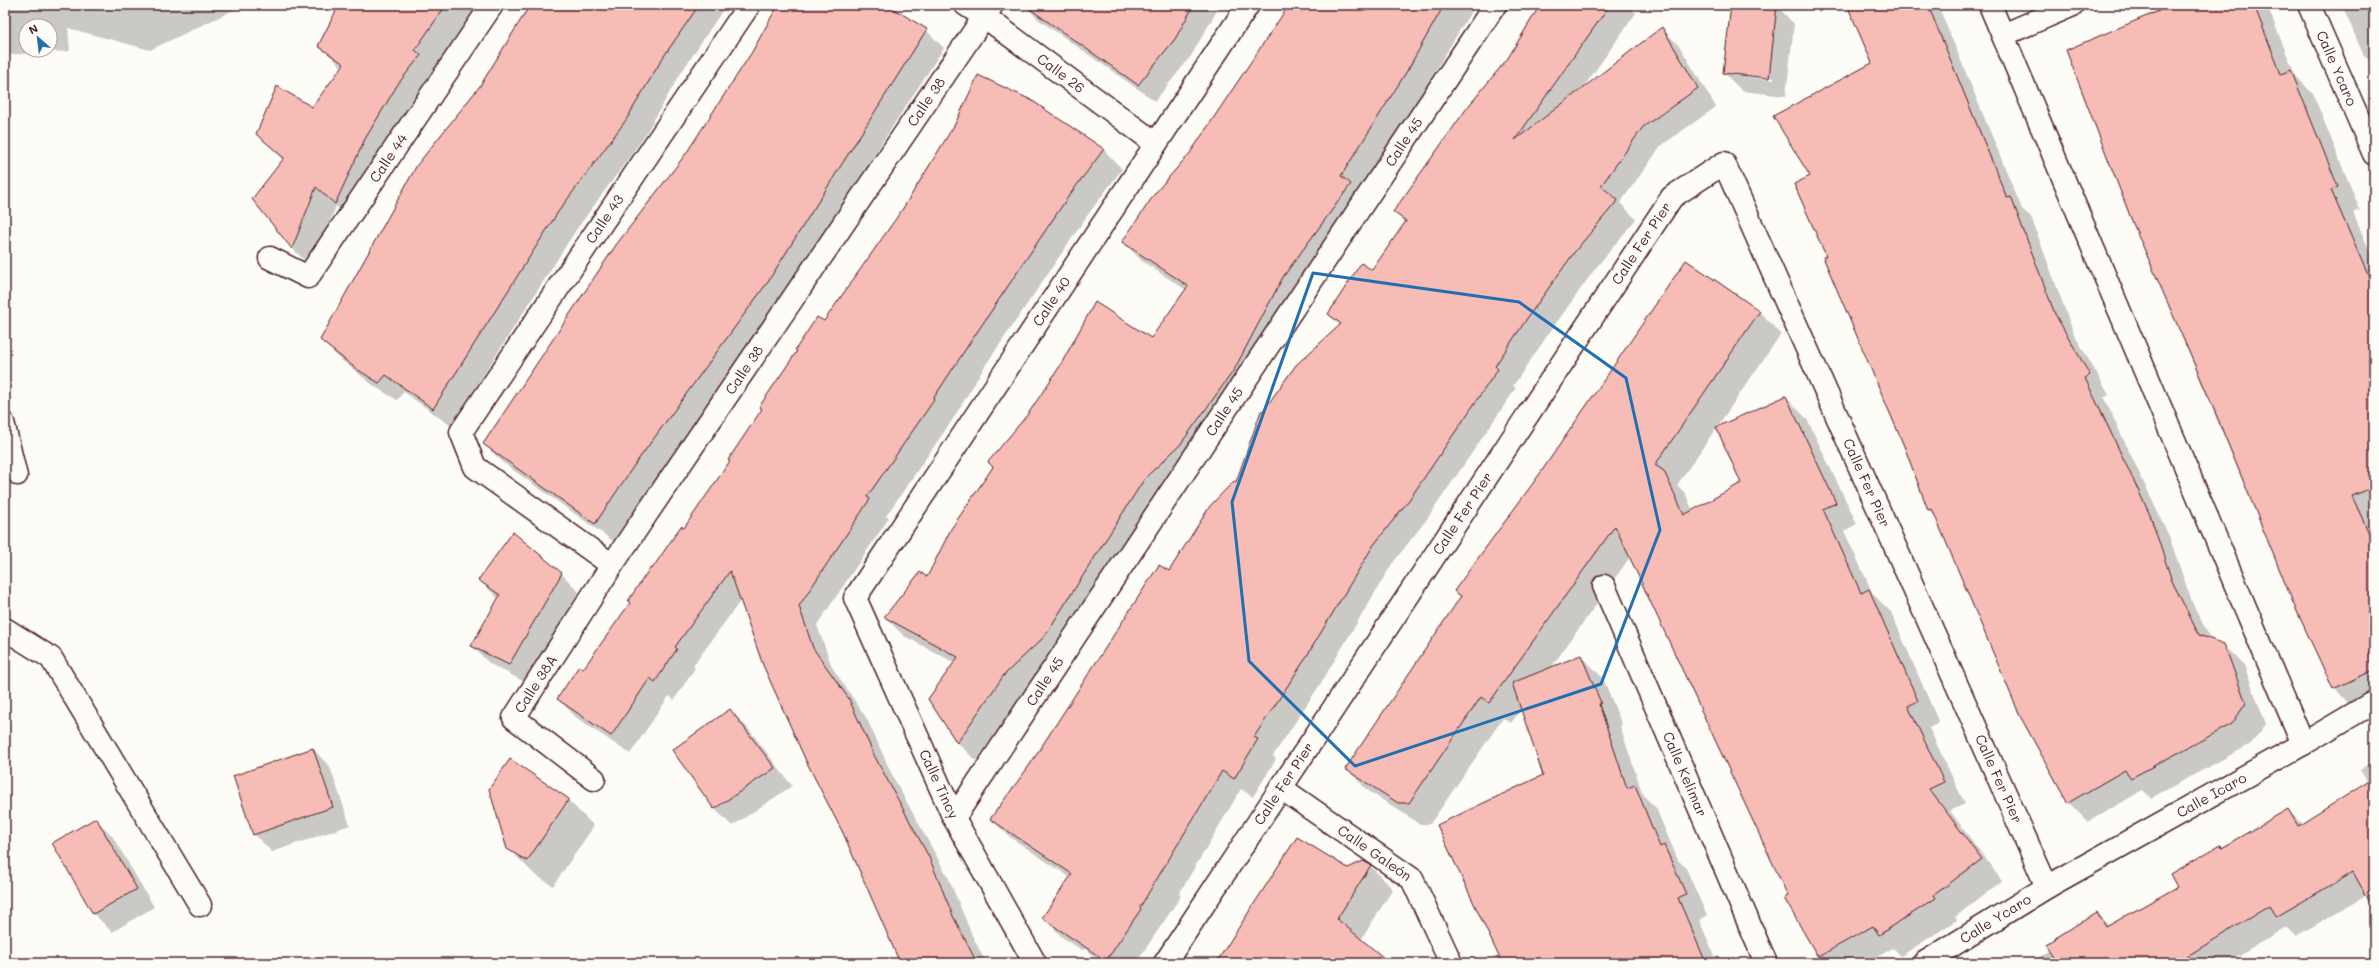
<svg xmlns="http://www.w3.org/2000/svg" width="2379" height="968" font-family="Mali,sans-serif">
  <style>
    .shadow { fill: #0003; fill-rule: evenodd }
    .building { fill: #f7bcb5; stroke: #4a1f2b }
    .lines { fill: none; stroke-linecap: round; stroke-linejoin: round }
    .service-casing { stroke: #4a1f2b; stroke-width: 21 }
    .minor-casing { stroke: #4a1f2b; stroke-width: 25 }
    .service { stroke: #fdfcf7; stroke-width: 18 }
    .minor { stroke: #fdfcf7; stroke-width: 22 }
    .marked { fill: none; stroke: #1f6fb2; stroke-width: 3; stroke-linejoin: round }
    .labels { text-anchor: middle; stroke-width: 4; stroke-linejoin: round; paint-order: stroke }
    .street-label { font-size: 14px; fill: #4a1f2b; stroke: #fdfcf7 }
  </style>
  <rect width="100%" height="100%" fill="#fdfcf7"/>
  <filter id="ink" filterUnits="userSpaceOnUse"><feTurbulence type="fractalNoise" baseFrequency=".025" numOctaves="2"/><feDisplacementMap in="SourceGraphic" scale="8" xChannelSelector="R" yChannelSelector="G"/><feConvolveMatrix kernelMatrix="1 2 1 2 8 2 1 2 1" color-interpolation-filters="sRGB"/></filter>
  <g filter="url(#ink)">
    <g class="shadow">
      <path d="M 5,5 L 236,5 L 238,8 L 150,50 L 68,28 L 70,51 L 5,55 ZM 26,26 L 50,26 L 50,50 L 26,50 Z"/>
      <path d="M 340,5 L 485,5 L 470,18 L 435,70 L 440,76 L 355,222 L 336,206 L 312,268 L 293,249 L 254,199 L 284,160 L 257,133 L 312,109 L 343,68 L 319,45 Z"/>
      <path d="M 531,5 L 726,5 L 679,76 L 644,137 L 576,230 L 451,426 L 404,392 L 397,400 L 374,386 L 339,358 L 321,340 Z"/>
      <path d="M 779,5 L 886,5 L 926,30 L 944,48 L 883,141 L 819,248 L 613,541 L 502,462 L 485,444 L 686,155 L 753,52 Z"/>
      <path d="M 1025,5 L 1218,5 L 1219,7 L 1191,56 L 1155,101 L 1039,20 Z"/>
      <path d="M 1290,5 L 1475,5 L 1361,194 L 1062,656 L 1023,694 L 976,761 L 957,742 L 955,663 L 904,636 L 885,617 L 927,578 L 1151,339 L 1186,290 L 1142,261 L 1123,242 L 1191,154 Z"/>
      <path d="M 1541,5 L 1627,5 L 1636,13 L 1583,88 L 1662,28 L 1680,47 L 1716,107 L 1662,145 L 1620,203 L 1636,219 L 1595,269 L 1547,336 L 1513,386 L 1516,388 L 1427,519 L 1392,564 L 1321,683 L 1273,756 L 1276,759 L 1253,797 L 1241,789 L 1179,894 L 1181,896 L 1136,963 L 1101,963 L 1085,949 L 1082,950 L 1062,937 L 1044,918 L 1071,878 L 1010,837 L 991,819 L 1169,572 L 1236,484 L 1264,412 L 1341,326 L 1329,314 L 1372,272 L 1406,223 L 1395,212 L 1509,59 Z"/>
      <path d="M 1732,5 L 1777,6 L 1794,24 L 1786,96 L 1742,91 L 1724,73 ZM 1743,74 L 1774,78 L 1774,80 L 1743,76 Z"/>
      <path d="M 1847,5 L 1938,5 L 2022,209 L 2031,217 L 2074,334 L 2109,395 L 2104,398 L 2169,536 L 2192,602 L 2211,640 L 2224,645 L 2244,665 L 2266,724 L 2251,744 L 2151,798 L 2143,790 L 2088,822 L 2068,802 L 1936,517 L 1929,510 L 1828,257 L 1811,177 L 1873,63 Z"/>
      <path d="M 2178,5 L 2267,5 L 2295,75 L 2313,94 L 2360,210 L 2353,213 L 2374,261 L 2374,703 L 2356,711 L 2334,688 L 2295,605 L 2133,220 Z"/>
      <path d="M 2342,5 L 2374,5 L 2374,65 L 2363,54 Z"/>
      <path d="M 1030,101 L 1104,150 L 1122,169 L 1087,216 L 985,366 L 953,419 L 886,516 L 889,518 L 817,625 L 832,667 L 867,719 L 893,777 L 948,877 L 972,935 L 986,963 L 901,963 L 741,600 L 693,666 L 695,668 L 674,700 L 669,696 L 630,754 L 577,718 L 558,699 L 583,671 L 652,571 L 685,529 L 824,323 Z"/>
      <path d="M 1686,262 L 1760,312 L 1781,334 L 1677,485 L 1685,493 L 1693,511 L 1743,483 L 1786,397 L 1807,419 L 1857,524 L 1844,531 L 1873,594 L 1891,612 L 1939,723 L 1929,728 L 1965,804 L 1950,811 L 2002,881 L 1955,917 L 1957,920 L 1901,956 L 1893,948 L 1867,963 L 1826,963 L 1819,956 L 1630,557 L 1550,669 L 1581,656 L 1603,678 L 1622,725 L 1620,726 L 1643,795 L 1656,808 L 1678,860 L 1686,868 L 1707,916 L 1699,920 L 1718,963 L 1502,963 L 1544,775 L 1522,708 L 1511,723 L 1503,718 L 1430,824 L 1420,824 L 1367,790 L 1346,768 L 1461,597 L 1455,591 L 1540,476 Z"/>
      <path d="M 513,534 L 562,574 L 579,592 L 527,683 L 490,664 L 472,646 L 499,599 L 479,580 Z"/>
      <path d="M 730,710 L 748,728 L 792,786 L 732,826 L 715,809 Z"/>
      <path d="M 313,749 L 330,767 L 350,825 L 272,852 L 254,834 Z"/>
      <path d="M 2374,761 L 2374,896 L 2371,893 L 2296,936 L 2287,927 L 2226,963 L 2028,963 L 2051,950 L 2097,913 L 2110,927 L 2179,887 L 2171,875 L 2288,810 L 2302,824 L 2368,783 L 2360,770 Z"/>
      <path d="M 568,800 L 594,826 L 553,886 L 534,874 L 508,848 Z"/>
      <path d="M 96,819 L 113,837 L 154,907 L 112,932 L 94,914 L 53,844 Z"/>
      <path d="M 1370,866 L 1393,889 L 1361,940 L 1389,963 L 1218,963 L 1348,869 Z"/>
      <path d="M 388,957 L 403,963 L 385,963 Z"/>
    </g>
    <g class="building">
      <path d="M 339,5 L 446,5 L 415,50 L 421,55 L 398,84 L 365,139 L 335,204 L 316,187 L 292,249 L 252,199 L 284,158 L 256,134 L 277,86 L 312,107 L 344,64 L 318,46 Z"/>
      <path d="M 530,5 L 699,5 L 662,59 L 626,120 L 558,212 L 433,409 L 386,375 L 379,383 L 355,368 L 320,340 L 417,165 L 480,86 Z"/>
      <path d="M 778,5 L 887,5 L 927,29 L 767,283 L 633,467 L 595,524 L 483,444 L 616,245 L 685,155 L 752,52 Z"/>
      <path d="M 1024,5 L 1194,5 L 1175,39 L 1138,85 Z"/>
      <path d="M 1289,5 L 1444,5 L 1407,71 L 1341,176 L 1351,184 L 1283,277 L 1234,370 L 1180,445 L 1145,478 L 1044,637 L 1004,675 L 957,743 L 928,699 L 958,657 L 884,617 L 920,572 L 927,577 L 951,529 L 993,467 L 988,462 L 1028,414 L 1060,366 L 1095,302 L 1151,338 L 1188,286 L 1122,242 L 1156,192 L 1190,153 Z"/>
      <path d="M 1540,5 L 1610,5 L 1515,140 L 1662,27 L 1698,88 L 1643,127 L 1601,186 L 1618,200 L 1576,250 L 1528,317 L 1495,366 L 1498,369 L 1409,500 L 1373,546 L 1302,664 L 1254,737 L 1258,739 L 1234,779 L 1222,771 L 1140,907 L 1141,909 L 1106,961 L 1042,918 L 1072,874 L 990,819 L 1029,766 L 1159,565 L 1169,571 L 1210,506 L 1234,481 L 1236,482 L 1261,411 L 1263,411 L 1296,365 L 1341,324 L 1328,314 L 1361,263 L 1372,270 L 1406,221 L 1393,212 L 1467,108 L 1508,58 Z"/>
      <path d="M 1731,5 L 1777,5 L 1769,78 L 1723,73 Z"/>
      <path d="M 1847,5 L 1928,5 L 2007,198 L 2011,197 L 2055,314 L 2090,375 L 2085,378 L 2150,515 L 2172,581 L 2199,635 L 2224,644 L 2246,703 L 2232,724 L 2131,778 L 2125,770 L 2068,803 L 2020,716 L 1932,509 L 1928,510 L 1904,446 L 1823,257 L 1826,256 L 1794,184 L 1810,176 L 1773,116 L 1872,63 Z"/>
      <path d="M 2173,5 L 2254,5 L 2281,74 L 2291,70 L 2338,187 L 2331,190 L 2374,289 L 2374,487 L 2352,496 L 2374,544 L 2374,670 L 2333,689 L 2294,605 L 2213,407 L 2132,221 L 2066,50 Z"/>
      <path d="M 978,75 L 1031,100 L 1104,149 L 1068,197 L 967,347 L 933,399 L 934,400 L 867,497 L 870,499 L 799,606 L 813,648 L 849,699 L 875,757 L 929,857 L 953,916 L 977,963 L 900,963 L 843,833 L 806,761 L 763,665 L 730,571 L 675,647 L 677,649 L 655,682 L 650,678 L 611,736 L 557,699 L 579,666 L 583,669 L 630,603 L 628,601 L 650,568 L 652,569 L 681,526 L 684,528 L 730,461 L 728,460 L 762,409 L 759,407 L 797,351 L 795,350 L 817,317 L 824,321 L 902,210 L 955,124 Z"/>
      <path d="M 1686,260 L 1760,311 L 1655,465 L 1664,471 L 1684,515 L 1741,483 L 1716,427 L 1786,396 L 1836,503 L 1823,509 L 1861,593 L 1869,589 L 1918,701 L 1908,706 L 1944,782 L 1929,789 L 1982,859 L 1934,895 L 1936,898 L 1879,935 L 1873,926 L 1818,957 L 1784,898 L 1788,896 L 1615,526 L 1489,703 L 1481,697 L 1409,803 L 1398,803 L 1345,769 L 1461,596 L 1454,591 L 1539,475 Z"/>
      <path d="M 513,532 L 562,573 L 509,665 L 471,646 L 500,595 L 478,580 Z"/>
      <path d="M 1581,655 L 1601,703 L 1599,704 L 1627,788 L 1635,785 L 1660,847 L 1664,845 L 1686,894 L 1678,898 L 1706,963 L 1502,963 L 1437,825 L 1543,775 L 1512,683 Z"/>
      <path d="M 730,709 L 775,768 L 714,809 L 672,750 Z"/>
      <path d="M 313,748 L 333,807 L 253,835 L 233,776 Z"/>
      <path d="M 510,759 L 569,799 L 527,861 L 507,849 L 489,789 Z"/>
      <path d="M 2374,778 L 2374,910 L 2353,872 L 2276,917 L 2269,906 L 2176,963 L 2058,963 L 2046,944 L 2097,912 L 2106,927 L 2177,887 L 2170,874 L 2220,845 L 2221,848 L 2288,809 L 2298,826 Z"/>
      <path d="M 96,818 L 137,889 L 93,914 L 52,843 Z"/>
      <path d="M 1297,837 L 1348,868 L 1363,861 L 1371,865 L 1337,919 L 1390,963 L 1216,963 Z"/>
    </g>
    <g class="lines">
      <defs>
        <path id="service" d="M 5,422 L 18,476"/>
        <g id="minor">
          <path id="s1" d="M 966,5 L 985,17 L 1155,143"/>
          <path d="M 1990,5 L 2303,744"/>
          <path id="s2" d="M 2309,5 L 2374,154"/>
          <path d="M 2003,35 L 2073,5"/>
          <path id="s3" d="M 270,258 L 308,277 L 492,5"/>
          <path id="s4" d="M 612,565 L 475,467 L 461,432 L 749,5"/>
          <path id="s5" d="M 1604,586 L 1766,963"/>
          <path d="M 5,629 L 51,658 L 200,905"/>
          <path id="s6" d="M 594,779 L 514,718 L 612,565 L 992,5"/>
          <path id="s7" d="M 1281,788 L 1412,879 L 1451,963"/>
          <path id="s8" d="M 954,818 L 1495,5"/>
          <path id="s9" d="M 1035,963 L 954,818 L 855,598 L 1248,5"/>
          <path id="s10" d="M 1165,963 L 1672,197 L 1724,163 L 2047,887"/>
          <path id="s11" d="M 1924,963 L 2047,887 L 2303,744 L 2374,702"/>
        </g>
      </defs>
      <use href="#service" class="service-casing"/>
      <use href="#minor" class="minor-casing"/>
      <use href="#service" class="service"/>
      <use href="#minor" class="minor"/>
    </g>
  </g>
  <path class="marked" d="M 1313,273 L 1519,302 L 1626,378 L 1660,530 L 1601,684 L 1355,766 L 1249,661 L 1232,502 Z"/>
  <g class="labels">
    <g class="street-label">
      <text dy="5" stroke="none"><textPath href="#s2" startOffset="69">Calle Ycaro</textPath></text>
      <text dy="5" stroke="none"><textPath href="#s1" startOffset="117">Calle 26</textPath></text>
      <text dy="5" stroke="none"><textPath href="#s6" startOffset="842">Calle 38</textPath></text>
      <text dy="5" stroke="none"><textPath href="#s8" startOffset="812">Calle 45</textPath></text>
      <text dy="5" stroke="none"><textPath href="#s3" startOffset="186">Calle 44</textPath></text>
      <text dy="5" stroke="none"><textPath href="#s4" startOffset="463">Calle 43</textPath></text>
      <text dy="5" stroke="none"><textPath href="#s10" startOffset="863">Calle Fer Pier</textPath></text>
      <text dy="5" stroke="none"><textPath href="#s9" startOffset="763">Calle 40</textPath></text>
      <text dy="5" stroke="none"><textPath href="#s6" startOffset="518">Calle 38</textPath></text>
      <text dy="5" stroke="none"><textPath href="#s8" startOffset="488">Calle 45</textPath></text>
      <text dy="5" stroke="none"><textPath href="#s10" startOffset="1331">Calle Fer Pier</textPath></text>
      <text dy="5" stroke="none"><textPath href="#s10" startOffset="539">Calle Fer Pier</textPath></text>
      <text dy="5" stroke="none"><textPath href="#s8" startOffset="164">Calle 45</textPath></text>
      <text dy="5" stroke="none"><textPath href="#s6" startOffset="141">Calle 38A</textPath></text>
      <text dy="5" stroke="none"><textPath href="#s5" startOffset="205">Calle Kelimar</textPath></text>
      <text dy="5" stroke="none"><textPath href="#s10" startOffset="1655">Calle Fer Pier</textPath></text>
      <text transform="translate(939 784) rotate(65)" y="5">Calle Tincy</text>
      <text dy="5" stroke="none"><textPath href="#s10" startOffset="215">Calle Fer Pier</textPath></text>
      <text dy="5" stroke="none"><textPath href="#s11" startOffset="333">Calle Icaro</textPath></text>
      <text dy="5" stroke="none"><textPath href="#s7" startOffset="114">Calle Galeón</textPath></text>
      <text dy="5" stroke="none"><textPath href="#s11" startOffset="84">Calle Ycaro</textPath></text>
    </g>
  </g>
  <rect width="2379" height="968" fill="none" stroke="#fdfcf7" stroke-width="20"/>
  <rect x="10" y="10" width="2359" height="948" fill="none" stroke="#4a1f2b" stroke-width="1.5" filter="url(#ink)"/>
  <g transform="translate(38 38) rotate(332)"><circle r="19" fill="#fdfcf7" stroke="#b5a4a5"/>
  <path d="M0-3L7 15L0 10L-7 15Z" fill="#1f6fb2"/>
  <text y="-6" font-size="11" font-weight="bold" text-anchor="middle" fill="#4a1f2b">N</text>
  </g>
</svg>
